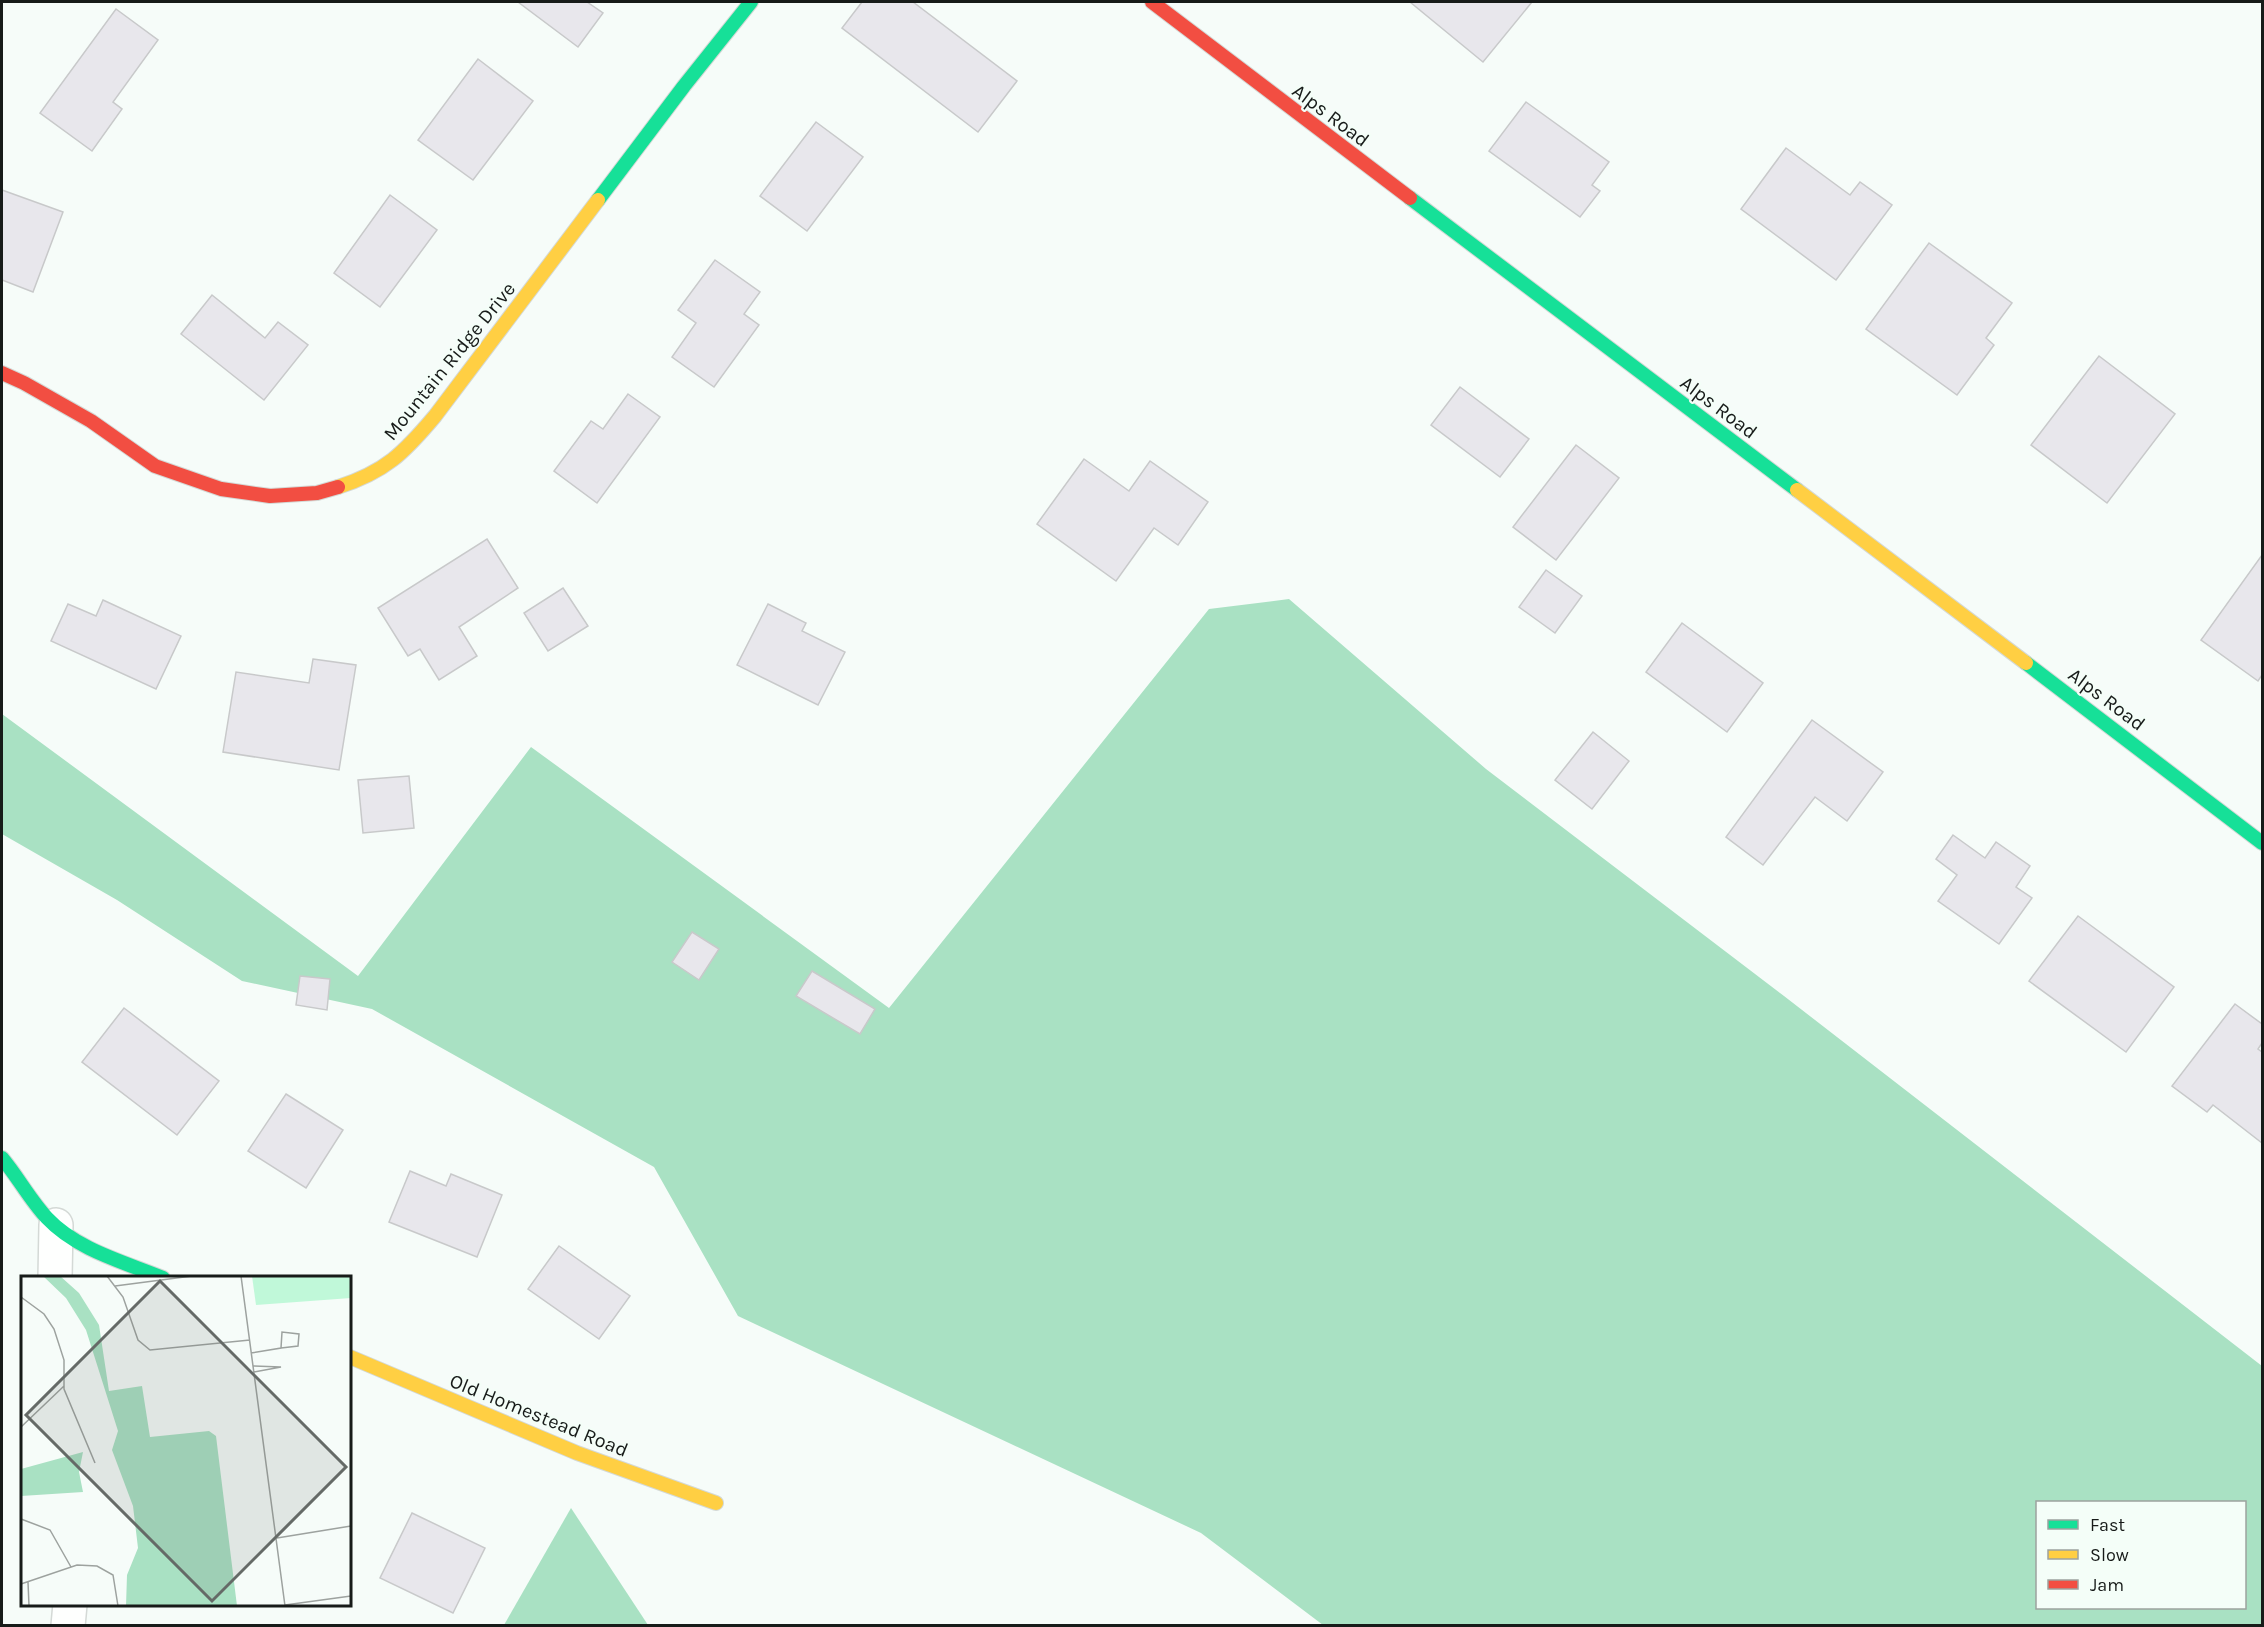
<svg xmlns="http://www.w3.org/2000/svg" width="2264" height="1627" font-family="Karla,sans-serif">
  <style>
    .forest { fill: #a9e1c3; fill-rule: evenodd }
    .building { fill: #e8e7ec; stroke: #c8c9ca; stroke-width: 1.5 }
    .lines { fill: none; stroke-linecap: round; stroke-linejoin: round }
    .street-casing { stroke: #d4d9d6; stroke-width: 36 }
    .fast-casing { stroke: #d4d9d6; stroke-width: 16 }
    .slow-casing { stroke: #d4d9d6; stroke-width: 16 }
    .jam-casing { stroke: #d4d9d6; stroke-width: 16 }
    .street { stroke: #fefffe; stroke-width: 33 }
    .fast { stroke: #16e098; stroke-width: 14 }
    .slow { stroke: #ffcf43; stroke-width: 14 }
    .jam { stroke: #f24e42; stroke-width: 14 }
    .labels { text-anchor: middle; stroke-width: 4.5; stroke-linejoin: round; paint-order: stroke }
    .street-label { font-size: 20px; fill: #171b19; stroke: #f4fef8 }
    .inset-road { fill: none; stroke: #9da29f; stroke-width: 1.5 }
    .view { fill: #656a67; fill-opacity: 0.15; stroke: #656a67; stroke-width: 3 }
    .inset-edge { fill: none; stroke: #171b19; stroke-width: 3 }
  </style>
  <rect width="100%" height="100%" fill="#f6fcf9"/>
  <g class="forest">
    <path d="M 1289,599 L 1486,769 L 1784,996 L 2262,1366 L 2262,1625 L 1323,1625 L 1201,1533 L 738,1316 L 654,1167 L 372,1009 L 242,981 L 117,900 L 2,834 L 2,714 L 358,976 L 531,747 L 889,1008 L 1209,609 ZM 2038,1502 L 2244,1502 L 2244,1608 L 2038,1608 Z"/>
    <path d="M 571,1508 L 648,1625 L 504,1625 Z"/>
  </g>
  <g class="building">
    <path d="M 518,2 L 587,2 L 603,13 L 578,47 Z"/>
    <path d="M 862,2 L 913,2 L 1017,81 L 978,132 L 842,28 Z"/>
    <path d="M 1410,2 L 1532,2 L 1483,62 Z"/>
    <path d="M 116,9 L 158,40 L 113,102 L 122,109 L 92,151 L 40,113 Z"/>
    <path d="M 478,59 L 533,101 L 473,180 L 418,140 Z"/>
    <path d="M 1526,102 L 1609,162 L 1592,185 L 1600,191 L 1580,217 L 1489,151 Z"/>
    <path d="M 816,122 L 863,157 L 807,231 L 760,196 Z"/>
    <path d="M 1786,148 L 1850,195 L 1860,182 L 1892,205 L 1836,280 L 1741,209 Z"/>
    <path d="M 2,190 L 63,212 L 33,292 L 2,280 Z"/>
    <path d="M 390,195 L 437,230 L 380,307 L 334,273 Z"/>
    <path d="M 1929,243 L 2012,303 L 1986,338 L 1994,345 L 1957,395 L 1866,329 Z"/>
    <path d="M 715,260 L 760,292 L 744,314 L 759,325 L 714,387 L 672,357 L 696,323 L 678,310 Z"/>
    <path d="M 212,295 L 265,338 L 278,322 L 308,345 L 264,400 L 181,334 Z"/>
    <path d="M 2099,356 L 2175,414 L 2107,503 L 2031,445 Z"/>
    <path d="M 1460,387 L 1529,439 L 1500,477 L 1431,425 Z"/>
    <path d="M 628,394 L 660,417 L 597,503 L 554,471 L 591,421 L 603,429 Z"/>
    <path d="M 1576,445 L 1619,478 L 1556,560 L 1513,527 Z"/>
    <path d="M 1084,459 L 1129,491 L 1150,461 L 1208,502 L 1178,545 L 1154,528 L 1116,581 L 1037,524 Z"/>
    <path d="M 487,539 L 518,588 L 459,627 L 477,656 L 439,680 L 420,649 L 408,656 L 378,608 Z"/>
    <path d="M 2262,555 L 2262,675 L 2258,681 L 2201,640 Z"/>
    <path d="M 1546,570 L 1582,596 L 1555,633 L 1519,607 Z"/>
    <path d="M 563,588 L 588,626 L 548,651 L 524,613 Z"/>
    <path d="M 103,600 L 181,636 L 156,689 L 51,641 L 68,604 L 96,616 Z"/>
    <path d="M 768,604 L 806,623 L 802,631 L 845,652 L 818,705 L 737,665 Z"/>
    <path d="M 1682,623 L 1763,683 L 1727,732 L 1646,672 Z"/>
    <path d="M 313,659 L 356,665 L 339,770 L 223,752 L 236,672 L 309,683 Z"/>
    <path d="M 1812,720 L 1883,772 L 1847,821 L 1815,797 L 1763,865 L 1726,837 Z"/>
    <path d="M 1593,732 L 1629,761 L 1592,809 L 1555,780 Z"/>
    <path d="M 409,776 L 414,828 L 363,833 L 358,780 Z"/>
    <path d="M 1953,835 L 1985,858 L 1996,842 L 2030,866 L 2016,887 L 2032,898 L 1999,944 L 1938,901 L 1957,875 L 1936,859 Z"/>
    <path d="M 2078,916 L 2174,987 L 2126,1052 L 2029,981 Z"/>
    <path d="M 692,932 L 719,949 L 699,980 L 672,962 Z"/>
    <path d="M 812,971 L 875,1009 L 860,1034 L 796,996 Z"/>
    <path d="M 300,976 L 330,979 L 327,1010 L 296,1005 Z"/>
    <path d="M 2235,1004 L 2262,1024 L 2262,1043 L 2258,1049 L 2262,1052 L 2262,1143 L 2213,1105 L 2207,1112 L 2172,1086 Z"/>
    <path d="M 124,1008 L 219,1081 L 177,1135 L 82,1062 Z"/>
    <path d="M 286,1094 L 343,1130 L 306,1188 L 248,1151 Z"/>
    <path d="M 410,1171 L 446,1186 L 451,1174 L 502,1195 L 477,1257 L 389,1222 Z"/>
    <path d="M 559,1246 L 630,1296 L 599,1339 L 528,1289 Z"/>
    <path d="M 412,1513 L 485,1548 L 453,1613 L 380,1578 Z"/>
  </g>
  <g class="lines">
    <defs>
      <g id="street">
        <path d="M 55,1278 L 56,1225"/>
        <path d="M 68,1626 L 70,1604"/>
      </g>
      <g id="fast">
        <path d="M 1410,198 L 1797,490"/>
        <path d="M 598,200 L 684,86 L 751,2"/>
        <path d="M 2026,663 L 2262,843"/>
        <path d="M 2,1158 C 18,1177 30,1200 47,1218 C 77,1250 124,1262 163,1278"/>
      </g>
      <g id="slow">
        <path d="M 338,487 C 385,472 404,453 435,416 L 598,200"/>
        <path d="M 1797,490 L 2026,663"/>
        <path d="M 350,1357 L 577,1453 L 716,1503"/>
      </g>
      <g id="jam">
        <path d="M 1152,2 L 1410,198"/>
        <path d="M 2,373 L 24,383 L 91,421 L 155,466 L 221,489 L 270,496 L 317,493 L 338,487"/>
      </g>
    </defs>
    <use href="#street" class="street-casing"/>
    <use href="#fast" class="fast-casing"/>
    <use href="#slow" class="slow-casing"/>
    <use href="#jam" class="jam-casing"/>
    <use href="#street" class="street"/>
    <use href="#fast" class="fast"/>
    <use href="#slow" class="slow"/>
    <use href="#jam" class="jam"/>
  </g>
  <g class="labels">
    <g class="street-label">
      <text transform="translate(1331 115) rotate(37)" y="7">Alps Road</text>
      <text transform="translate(449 361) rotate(-51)" y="7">Mountain Ridge Drive</text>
      <text transform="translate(1719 407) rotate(37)" y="7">Alps Road</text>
      <text transform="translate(2107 699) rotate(37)" y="7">Alps Road</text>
      <text transform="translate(539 1415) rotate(22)" y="7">Old Homestead Road</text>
    </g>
  </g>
  <g transform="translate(21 1276)">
    <rect width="330" height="330" fill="#f6fcf9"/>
    <path d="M 231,0 L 330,0 L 330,22 L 235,29 Z" fill="#c0f8d9"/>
    <path d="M 22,0 L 39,0 L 58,17 L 78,49 L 88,115 L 121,110 L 129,161 L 188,155 L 195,160 L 216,330 L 105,330 L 106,299 L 117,272 L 112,230 L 91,174 L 97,155 L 65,54 L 45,22 ZM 62,176 L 58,196 L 62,216 L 0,220 L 0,193 Z" fill="#a9e1c3"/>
    <path class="inset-road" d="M 86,0 L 102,21 L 117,64 L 129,74 L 229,64M 220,0 L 264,330M 94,10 L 171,0M 0,21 L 23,38 L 33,53 L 43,84 L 43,113 L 74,187M 230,77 L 260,72 L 261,56 L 278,58 L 277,70 L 260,72M 232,90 L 260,91 L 233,96M 0,151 L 43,110M 0,243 L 29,254 L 50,291M 256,262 L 330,250M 7,306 L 8,330M 0,308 L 56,289 L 76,290 L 92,299 L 97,330M 264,329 L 330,320"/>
    <path class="view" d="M 139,5 L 325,191 L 191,325 L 5,139 Z"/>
    <rect width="330" height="330" class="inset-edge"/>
  </g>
  <rect width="2264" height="1627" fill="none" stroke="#171b19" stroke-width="6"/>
  <rect x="2036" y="1501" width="210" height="108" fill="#f4fef8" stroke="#9ca39f" stroke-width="1.5"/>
  <rect x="2048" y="1520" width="30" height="9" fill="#16e098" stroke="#9ca39f" stroke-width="1.5"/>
  <text x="2090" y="1531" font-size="18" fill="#171b19">Fast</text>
  <rect x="2048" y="1550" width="30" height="9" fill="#ffcf43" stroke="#9ca39f" stroke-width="1.5"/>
  <text x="2090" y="1561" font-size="18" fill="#171b19">Slow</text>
  <rect x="2048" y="1580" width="30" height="9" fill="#f24e42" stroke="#9ca39f" stroke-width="1.5"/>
  <text x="2090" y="1591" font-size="18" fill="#171b19">Jam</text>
</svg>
